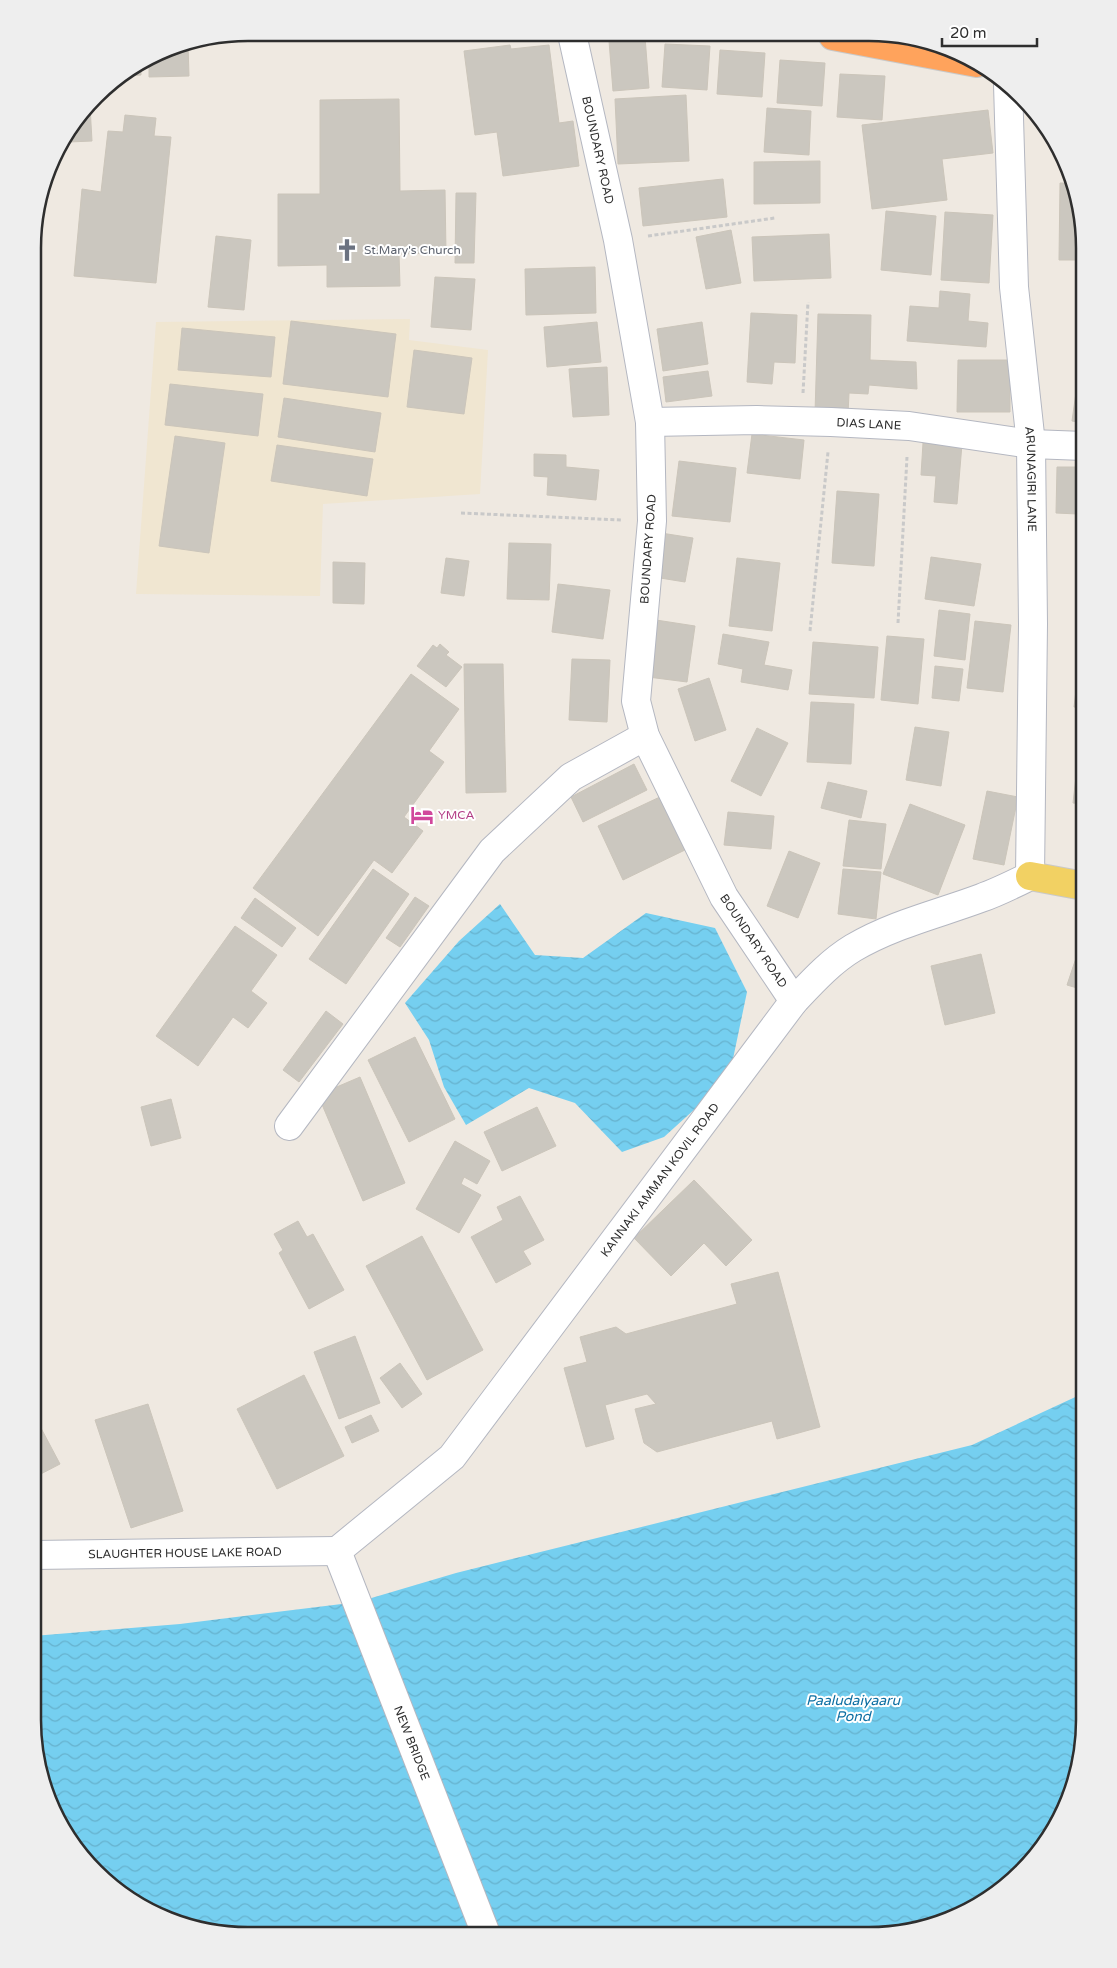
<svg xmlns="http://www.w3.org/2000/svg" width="1117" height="1968" font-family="'Varela Round',sans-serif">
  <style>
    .education { fill: #f0e6d1 }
    .water { fill: url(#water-waves) }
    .building { fill: #cbc7bf; stroke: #cbc5ba }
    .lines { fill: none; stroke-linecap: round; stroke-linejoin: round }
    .street-casing { stroke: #b4b7c1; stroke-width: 30 }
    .secondary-casing { stroke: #b4b7c1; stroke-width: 30 }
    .primary-casing { stroke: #c9c9c9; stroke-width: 30 }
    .highway-casing { stroke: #c9c9c9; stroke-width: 30 }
    .path { stroke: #c9c9c9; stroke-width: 3; stroke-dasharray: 4 2.5; stroke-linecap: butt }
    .street { stroke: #fff; stroke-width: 28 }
    .secondary { stroke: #fff; stroke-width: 28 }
    .primary { stroke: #f2d163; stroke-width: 28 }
    .highway { stroke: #ffa35c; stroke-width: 28 }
    .labels { text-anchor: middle; stroke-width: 4; stroke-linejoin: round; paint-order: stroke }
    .street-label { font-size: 12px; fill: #2e2e2e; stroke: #fff }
    .worship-label { font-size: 12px; fill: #5b616d; stroke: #fff; text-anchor: start }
    .hotel-label { font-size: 12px; fill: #b23c85; stroke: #fff; text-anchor: start }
    .water-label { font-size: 14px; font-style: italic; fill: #0d6fa3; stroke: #fff }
    .rim { fill: none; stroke: #2e2e2e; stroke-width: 2.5 }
  </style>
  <defs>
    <pattern id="water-waves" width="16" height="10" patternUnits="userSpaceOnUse" patternTransform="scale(1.25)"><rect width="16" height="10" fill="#75cff0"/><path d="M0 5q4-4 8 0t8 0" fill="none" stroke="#66b2ce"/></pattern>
  </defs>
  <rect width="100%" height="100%" fill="#efe9e1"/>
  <path class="education" d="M 410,319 L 409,340 L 488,350 L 480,494 L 323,504 L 320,596 L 136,594 L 156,322 Z"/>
  <g class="water">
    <path d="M 500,904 L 535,955 L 583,958 L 646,913 L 715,928 L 747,992 L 729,1078 L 664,1137 L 622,1152 L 575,1103 L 529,1088 L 466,1125 L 444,1087 L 429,1040 L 405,1003 L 459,941 Z"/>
    <path d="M 1084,1393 L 1084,1734 L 1068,1802 L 1040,1851 L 989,1899 L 938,1924 L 869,1935 L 220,1934 L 165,1919 L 106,1882 L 69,1840 L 44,1789 L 33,1720 L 33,1636 L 180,1624 L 358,1602 L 456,1573 L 972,1445 Z"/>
  </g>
  <g class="building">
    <path d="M 645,37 L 649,88 L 613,91 L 609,41 Z"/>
    <path d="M 188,44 L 189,76 L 149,77 L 149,59 L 166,49 Z"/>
    <path d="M 665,44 L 710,46 L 707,90 L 662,87 Z"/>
    <path d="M 510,45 L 511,49 L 549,45 L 559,123 L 573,121 L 579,166 L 503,176 L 497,132 L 475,135 L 464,51 Z"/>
    <path d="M 720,50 L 765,53 L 762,97 L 717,94 Z"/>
    <path d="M 780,60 L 825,63 L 822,106 L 777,103 Z"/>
    <path d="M 141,65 L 141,75 L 123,76 Z"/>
    <path d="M 840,74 L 885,76 L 882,120 L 837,117 Z"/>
    <path d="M 686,95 L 689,161 L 618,164 L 615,99 Z"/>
    <path d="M 399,99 L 400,191 L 445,190 L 446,253 L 399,254 L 400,286 L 327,287 L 327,265 L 278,266 L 278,194 L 320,194 L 320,100 Z"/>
    <path d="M 90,106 L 92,141 L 69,142 L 69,135 Z"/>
    <path d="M 767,108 L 811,111 L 809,155 L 764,152 Z"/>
    <path d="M 988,110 L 993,153 L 942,159 L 947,200 L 872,209 L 862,125 Z"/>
    <path d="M 125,115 L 156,118 L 154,136 L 171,137 L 156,283 L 74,276 L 82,189 L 101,192 L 108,131 L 123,132 Z"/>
    <path d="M 820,161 L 820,203 L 754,204 L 754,162 Z"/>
    <path d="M 723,179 L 727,217 L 643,226 L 639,188 Z"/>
    <path d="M 1060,183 L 1074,183 L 1084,248 L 1084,260 L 1059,260 Z"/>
    <path d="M 456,193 L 476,193 L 474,263 L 455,263 Z"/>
    <path d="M 886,211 L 936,216 L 931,275 L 881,270 Z"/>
    <path d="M 945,212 L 993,215 L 989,283 L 941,280 Z"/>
    <path d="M 731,230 L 741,283 L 706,289 L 696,237 Z"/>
    <path d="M 829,234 L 831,278 L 754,281 L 752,237 Z"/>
    <path d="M 216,236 L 251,240 L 244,310 L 208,307 Z"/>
    <path d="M 595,267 L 596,313 L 526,315 L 525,269 Z"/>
    <path d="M 435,277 L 475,279 L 471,330 L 431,327 Z"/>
    <path d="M 1083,289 L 1084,289 L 1084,332 L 1079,332 Z"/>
    <path d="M 940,291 L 970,294 L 968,321 L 988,323 L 986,347 L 907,341 L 910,306 L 939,308 Z"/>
    <path d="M 751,313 L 797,315 L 795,363 L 774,362 L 772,384 L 747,382 Z"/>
    <path d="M 818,314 L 871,315 L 870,360 L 916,362 L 917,389 L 869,385 L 868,394 L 849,393 L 848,414 L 815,413 Z"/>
    <path d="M 291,321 L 396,334 L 388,397 L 283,384 Z"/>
    <path d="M 597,322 L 601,362 L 547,367 L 544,327 Z"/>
    <path d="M 702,322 L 708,364 L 663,371 L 657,329 Z"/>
    <path d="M 182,328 L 275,337 L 271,377 L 178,370 Z"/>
    <path d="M 414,350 L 472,358 L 464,414 L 407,407 Z"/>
    <path d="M 1082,350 L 1084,351 L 1084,423 L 1072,421 Z"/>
    <path d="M 958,360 L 1010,360 L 1010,412 L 957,412 Z"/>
    <path d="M 607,367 L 609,415 L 573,417 L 569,369 Z"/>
    <path d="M 708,371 L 712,396 L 666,402 L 663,377 Z"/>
    <path d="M 170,384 L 263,394 L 258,436 L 165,425 Z"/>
    <path d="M 284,398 L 381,413 L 375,452 L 278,437 Z"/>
    <path d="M 752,434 L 804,440 L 800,479 L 747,473 Z"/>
    <path d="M 175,436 L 225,443 L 209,553 L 159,546 Z"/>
    <path d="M 923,443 L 962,444 L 957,504 L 934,502 L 936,476 L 921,475 Z"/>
    <path d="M 277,445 L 373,459 L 367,496 L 271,481 Z"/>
    <path d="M 534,454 L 566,455 L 566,467 L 599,470 L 596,500 L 547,495 L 548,477 L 534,476 Z"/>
    <path d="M 679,461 L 736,468 L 730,522 L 672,516 Z"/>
    <path d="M 1057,467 L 1084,467 L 1084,552 L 1078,552 L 1078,514 L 1056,513 Z"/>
    <path d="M 837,491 L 879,494 L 874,566 L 832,563 Z"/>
    <path d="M 661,533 L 693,538 L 685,582 L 654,577 Z"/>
    <path d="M 509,543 L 551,544 L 549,600 L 507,599 Z"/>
    <path d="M 931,557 L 981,564 L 974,606 L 925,599 Z"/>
    <path d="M 446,558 L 469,561 L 464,596 L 441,593 Z"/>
    <path d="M 737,558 L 780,563 L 772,631 L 729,626 Z"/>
    <path d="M 333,562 L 365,563 L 364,604 L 333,603 Z"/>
    <path d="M 558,584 L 610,590 L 603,639 L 552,632 Z"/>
    <path d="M 939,610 L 970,614 L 965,660 L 934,656 Z"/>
    <path d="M 656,620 L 695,626 L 687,682 L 648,677 Z"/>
    <path d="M 975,621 L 1011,625 L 1003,692 L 967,688 Z"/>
    <path d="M 723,634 L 769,642 L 764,665 L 792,670 L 788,690 L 741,682 L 743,669 L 718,664 Z"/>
    <path d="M 887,636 L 924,639 L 918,704 L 881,700 Z"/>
    <path d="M 813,642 L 878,647 L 874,698 L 809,694 Z"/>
    <path d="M 440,644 L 449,652 L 446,655 L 462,667 L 446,687 L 417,666 L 433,645 L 437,648 Z"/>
    <path d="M 1081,650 L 1084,650 L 1084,708 L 1074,707 Z"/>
    <path d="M 572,659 L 610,660 L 607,722 L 569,720 Z"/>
    <path d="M 464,664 L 503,664 L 506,792 L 466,793 Z"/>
    <path d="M 935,666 L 963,669 L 959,701 L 932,698 Z"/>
    <path d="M 411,674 L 459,709 L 429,751 L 444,762 L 404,817 L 423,831 L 392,873 L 374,860 L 318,936 L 253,888 Z"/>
    <path d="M 709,678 L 726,730 L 695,741 L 678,689 Z"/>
    <path d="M 811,702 L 854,704 L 851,764 L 807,762 Z"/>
    <path d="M 915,727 L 949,732 L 941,786 L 906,780 Z"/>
    <path d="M 757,728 L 788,743 L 761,796 L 731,781 Z"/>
    <path d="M 1080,741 L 1084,741 L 1084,804 L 1073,803 Z"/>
    <path d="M 634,764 L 647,790 L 583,822 L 571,797 Z"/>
    <path d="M 828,782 L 867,791 L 861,818 L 821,808 Z"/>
    <path d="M 987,791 L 1018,797 L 1004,865 L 973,859 Z"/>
    <path d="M 662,796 L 687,849 L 623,880 L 598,826 Z"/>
    <path d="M 910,804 L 965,825 L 938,895 L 883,874 Z"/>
    <path d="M 728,812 L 774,816 L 771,849 L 724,845 Z"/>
    <path d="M 849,820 L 886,824 L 881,869 L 843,866 Z"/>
    <path d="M 789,851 L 820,863 L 798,918 L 767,906 Z"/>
    <path d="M 373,869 L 409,894 L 346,984 L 309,959 Z"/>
    <path d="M 843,869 L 881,872 L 876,919 L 838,914 Z"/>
    <path d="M 415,897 L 429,906 L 400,947 L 386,938 Z"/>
    <path d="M 255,898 L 296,928 L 282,947 L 241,918 Z"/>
    <path d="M 235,926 L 277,955 L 251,991 L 267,1003 L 248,1028 L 233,1017 L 198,1066 L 156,1036 Z"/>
    <path d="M 1082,940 L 1084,941 L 1084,990 L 1067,985 Z"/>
    <path d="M 981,954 L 995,1013 L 945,1025 L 931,966 Z"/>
    <path d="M 326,1011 L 343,1024 L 299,1082 L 283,1070 Z"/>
    <path d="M 415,1037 L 455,1119 L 409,1142 L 368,1060 Z"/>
    <path d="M 360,1077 L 405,1183 L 363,1201 L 318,1095 Z"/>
    <path d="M 171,1099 L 181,1138 L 151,1146 L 141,1107 Z"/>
    <path d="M 537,1107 L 556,1146 L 502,1171 L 484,1132 Z"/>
    <path d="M 455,1141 L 490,1161 L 477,1184 L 464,1177 L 461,1184 L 481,1195 L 459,1233 L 416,1209 Z"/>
    <path d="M 694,1180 L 752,1240 L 726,1266 L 704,1243 L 671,1276 L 634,1238 Z"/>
    <path d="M 520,1196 L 544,1240 L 523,1251 L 531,1264 L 496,1283 L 471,1237 L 503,1220 L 497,1207 Z"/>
    <path d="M 298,1221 L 307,1237 L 313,1234 L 344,1290 L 309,1309 L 279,1253 L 283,1250 L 274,1234 Z"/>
    <path d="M 422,1236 L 483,1350 L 427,1380 L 366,1266 Z"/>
    <path d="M 778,1272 L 820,1427 L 777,1439 L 772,1421 L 657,1452 L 644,1443 L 635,1409 L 656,1404 L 647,1394 L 605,1405 L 614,1439 L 586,1447 L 564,1368 L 587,1362 L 580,1337 L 616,1327 L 626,1334 L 737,1304 L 731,1284 Z"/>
    <path d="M 355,1336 L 380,1403 L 339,1419 L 314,1352 Z"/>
    <path d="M 400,1363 L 422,1394 L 402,1408 L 380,1378 Z"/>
    <path d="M 304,1375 L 344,1456 L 277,1489 L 237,1409 Z"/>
    <path d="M 148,1404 L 183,1511 L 131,1528 L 95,1420 Z"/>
    <path d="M 33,1413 L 60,1464 L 33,1478 Z"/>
    <path d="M 371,1415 L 379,1431 L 352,1443 L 345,1427 Z"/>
  </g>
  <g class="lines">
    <defs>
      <g id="street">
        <path id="s1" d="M 1008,84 L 1014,287 L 1031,444 L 1033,624 L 1030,876"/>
        <path id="s2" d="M 650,422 L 757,420 L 831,422 L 909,426 L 1031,444 L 1084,446"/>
        <path d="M 289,1126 L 492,851 L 571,777 L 645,736"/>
      </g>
      <g id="secondary">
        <path id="s3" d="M 572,34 L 618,240 L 650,422 L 652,521 L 636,701 L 645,736 L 724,897 L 794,1001"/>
        <path id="s4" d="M 337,1551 L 452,1457 L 794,1001 C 812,982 830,962 853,948 C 894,924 938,914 981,898 C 998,892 1014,884 1030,876"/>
        <path id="s5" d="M 337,1551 L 486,1934"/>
        <path id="s6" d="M 33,1555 L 337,1551"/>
      </g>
      <path id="primary" d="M 1030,876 L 1084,886"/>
      <path id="highway" d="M 833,36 L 977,63"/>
    </defs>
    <use href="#street" class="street-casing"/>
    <use href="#secondary" class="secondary-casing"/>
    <use href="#primary" class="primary-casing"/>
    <use href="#highway" class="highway-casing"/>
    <g class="path">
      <path d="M 648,236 L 775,218"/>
      <path d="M 803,393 L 808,302"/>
      <path d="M 461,513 L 621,520"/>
      <path d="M 898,623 L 907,457"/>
      <path d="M 810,631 L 828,452"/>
    </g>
    <use href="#street" class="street"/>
    <use href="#secondary" class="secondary"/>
    <use href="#primary" class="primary"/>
    <use href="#highway" class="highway"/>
  </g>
  <defs>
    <symbol id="church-bare" viewBox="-9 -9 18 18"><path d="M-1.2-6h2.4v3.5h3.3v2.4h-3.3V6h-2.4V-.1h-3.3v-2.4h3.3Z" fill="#6b7280" stroke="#fff" stroke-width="2.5" paint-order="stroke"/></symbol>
    <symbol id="hotel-bare" viewBox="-9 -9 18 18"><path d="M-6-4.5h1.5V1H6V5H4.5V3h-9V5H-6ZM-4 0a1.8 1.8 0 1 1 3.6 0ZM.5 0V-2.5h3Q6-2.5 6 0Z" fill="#d1479c" stroke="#fff" stroke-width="2.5" paint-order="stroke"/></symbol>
  </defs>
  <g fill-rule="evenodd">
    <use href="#church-bare" x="331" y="234" width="32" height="32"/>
    <use href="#hotel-bare" x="406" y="799" width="32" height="32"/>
  </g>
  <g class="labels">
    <g class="street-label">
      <text dy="4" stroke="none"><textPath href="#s3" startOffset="119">BOUNDARY ROAD</textPath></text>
      <text dy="4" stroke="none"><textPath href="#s2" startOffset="219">DIAS LANE</textPath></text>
      <text dy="4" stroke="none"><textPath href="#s1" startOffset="396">ARUNAGIRI LANE</textPath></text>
      <text transform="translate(648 549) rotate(-86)" y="4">BOUNDARY ROAD</text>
      <text dy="4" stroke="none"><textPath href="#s3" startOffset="944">BOUNDARY ROAD</textPath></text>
      <text dy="4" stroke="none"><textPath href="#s4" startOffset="495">KANNAKI AMMAN KOVIL ROAD</textPath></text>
      <text dy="4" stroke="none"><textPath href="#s6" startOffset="152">SLAUGHTER HOUSE LAKE ROAD</textPath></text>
      <text dy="4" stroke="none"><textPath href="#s5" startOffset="206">NEW BRIDGE</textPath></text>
    </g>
    <g class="worship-label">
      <text x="364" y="254">St.Mary's Church</text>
    </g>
    <g class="hotel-label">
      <text x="438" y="819">YMCA</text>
    </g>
    <g class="water-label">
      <text x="853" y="1705">Paaludaiyaaru<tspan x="853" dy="16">Pond</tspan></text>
    </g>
  </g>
  <path d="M0 0H1117V1968H0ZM248 41H869A207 207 0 0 1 1076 248V1720A207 207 0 0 1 869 1927H248A207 207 0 0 1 41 1720V248A207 207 0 0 1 248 41Z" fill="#eee" fill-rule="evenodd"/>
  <path class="rim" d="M248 41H869A207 207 0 0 1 1076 248V1720A207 207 0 0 1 869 1927H248A207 207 0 0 1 41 1720V248A207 207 0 0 1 248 41Z"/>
  <path d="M942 38v8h95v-8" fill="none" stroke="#2e2e2e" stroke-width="2.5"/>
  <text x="950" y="38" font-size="15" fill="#2e2e2e" stroke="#ffffff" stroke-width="4" paint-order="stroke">20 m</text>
</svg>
